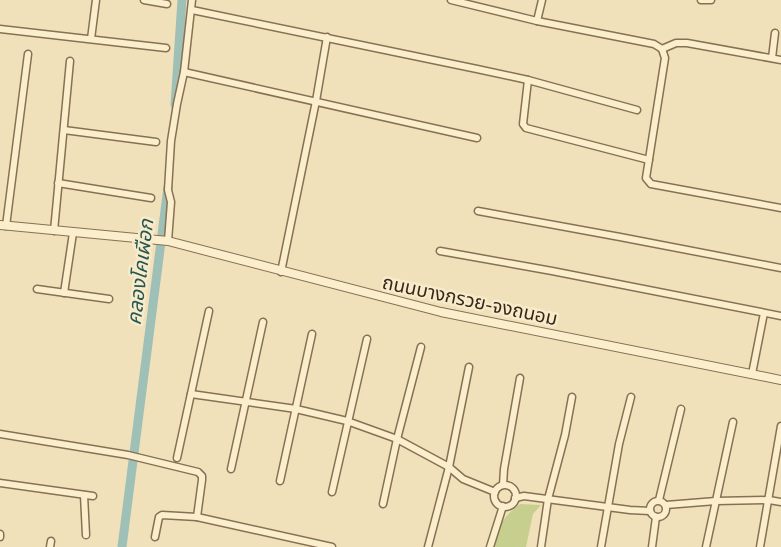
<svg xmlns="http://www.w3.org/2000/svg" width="781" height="547" font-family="Spectral,'Noto Sans Thai',serif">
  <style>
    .green { fill: #c6cf8e }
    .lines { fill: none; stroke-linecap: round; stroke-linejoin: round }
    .canal { stroke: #9fc0b7; stroke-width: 9 }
    .minor-casing { stroke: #887053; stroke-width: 9 }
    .tertiary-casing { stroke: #887053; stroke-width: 10 }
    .minor { stroke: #fbeecd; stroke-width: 6 }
    .tertiary { stroke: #fbeecd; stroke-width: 8 }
    .labels { text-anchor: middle; stroke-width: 5; stroke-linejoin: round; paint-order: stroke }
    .street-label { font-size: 19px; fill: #36271a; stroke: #f7ebca }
    .water-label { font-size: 20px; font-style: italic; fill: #275754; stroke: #f7ebca }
  </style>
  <rect width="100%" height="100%" fill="#f0e1ba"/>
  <path class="green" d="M 520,504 L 541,505 L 533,514 L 526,547 L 495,547 C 498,525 502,518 520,504 Z"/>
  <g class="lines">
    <g class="canal">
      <path d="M 175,105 L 182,0"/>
      <path d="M 122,547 L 168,187"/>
    </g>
    <defs>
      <g id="minor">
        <path d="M 144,0 L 167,4"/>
        <path d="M 451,0 L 537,21 L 654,44 L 662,49 L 676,43 L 687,43 L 781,60"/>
        <path d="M 701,0 L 711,0"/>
        <path d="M 192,10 L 477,69 L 528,80 L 637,110"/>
        <path d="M 537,21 L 542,0"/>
        <path d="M 0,29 L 166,48"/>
        <path d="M 91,39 L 96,0"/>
        <path d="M 662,49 L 665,58 L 646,178 L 651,184 L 781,208"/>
        <path d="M 772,58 L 775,33"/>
        <path d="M 184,72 L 477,138"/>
        <path d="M 528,80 L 523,124 L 526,128 L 649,160"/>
        <path d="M 64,130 L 156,142"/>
        <path d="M 58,183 L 151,198"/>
        <path d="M 478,211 L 620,237 L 781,268"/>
        <path d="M 6,226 L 28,54"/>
        <path d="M 54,231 L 70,61"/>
        <path d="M 168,241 L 171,202 L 168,190 L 171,141 L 177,104 L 184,72 L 192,0"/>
        <path d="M 440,251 L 552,271 L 781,316"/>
        <path d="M 281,272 L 316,101 L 327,37"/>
        <path d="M 37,289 L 109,299"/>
        <path d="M 64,293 L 73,233"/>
        <path d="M 752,374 L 764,313"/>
        <path d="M 191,394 L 296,409 L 347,421 L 397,439 L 449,467 L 463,479 L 495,492"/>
        <path d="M 0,434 L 128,455 L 198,472 L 202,476 L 202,480 L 197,517 L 332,547"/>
        <path d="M 177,458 L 209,311"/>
        <path d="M 231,469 L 263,322"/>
        <path d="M 280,481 L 312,334"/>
        <path d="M 0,483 L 93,496"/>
        <path d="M 503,485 L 504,469 L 520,378"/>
        <circle cx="505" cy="496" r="11"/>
        <path d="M 332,492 L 367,339"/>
        <path d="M 84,495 L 86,535"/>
        <path d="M 515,498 L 524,496 L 630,510 L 650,511"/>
        <path d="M 659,500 L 681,409"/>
        <circle cx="658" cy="509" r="8"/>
        <path d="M 383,504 L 397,439 L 421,347"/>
        <path d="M 666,505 L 716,501 L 769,500 L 781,502"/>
        <path d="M 0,537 L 0,534"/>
        <path d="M 155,537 L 159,517 L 162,515 L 197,517"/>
        <path d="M 50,547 L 51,541"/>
        <path d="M 428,547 L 449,467 L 469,367"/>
        <path d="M 490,547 L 503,506"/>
        <path d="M 541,547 L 548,499 L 565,435 L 572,397"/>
        <path d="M 601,547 L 619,444 L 631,397"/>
        <path d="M 652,547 L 656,517"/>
        <path d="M 706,547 L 733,422"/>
        <path d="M 760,547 L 781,426"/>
      </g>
      <path id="tertiary" d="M 0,225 L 168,241 L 441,312 L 781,380"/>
    </defs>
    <use href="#minor" class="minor-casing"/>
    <use href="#tertiary" class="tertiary-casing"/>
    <use href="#minor" class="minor"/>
    <use href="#tertiary" class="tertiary"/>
  </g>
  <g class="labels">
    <g class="street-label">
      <text transform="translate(470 300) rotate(12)" y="7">ถนนบางกรวย-จงถนอม</text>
    </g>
    <g class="water-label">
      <text transform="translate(140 272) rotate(-83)" y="7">คลองโคเผือก</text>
    </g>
  </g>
</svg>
